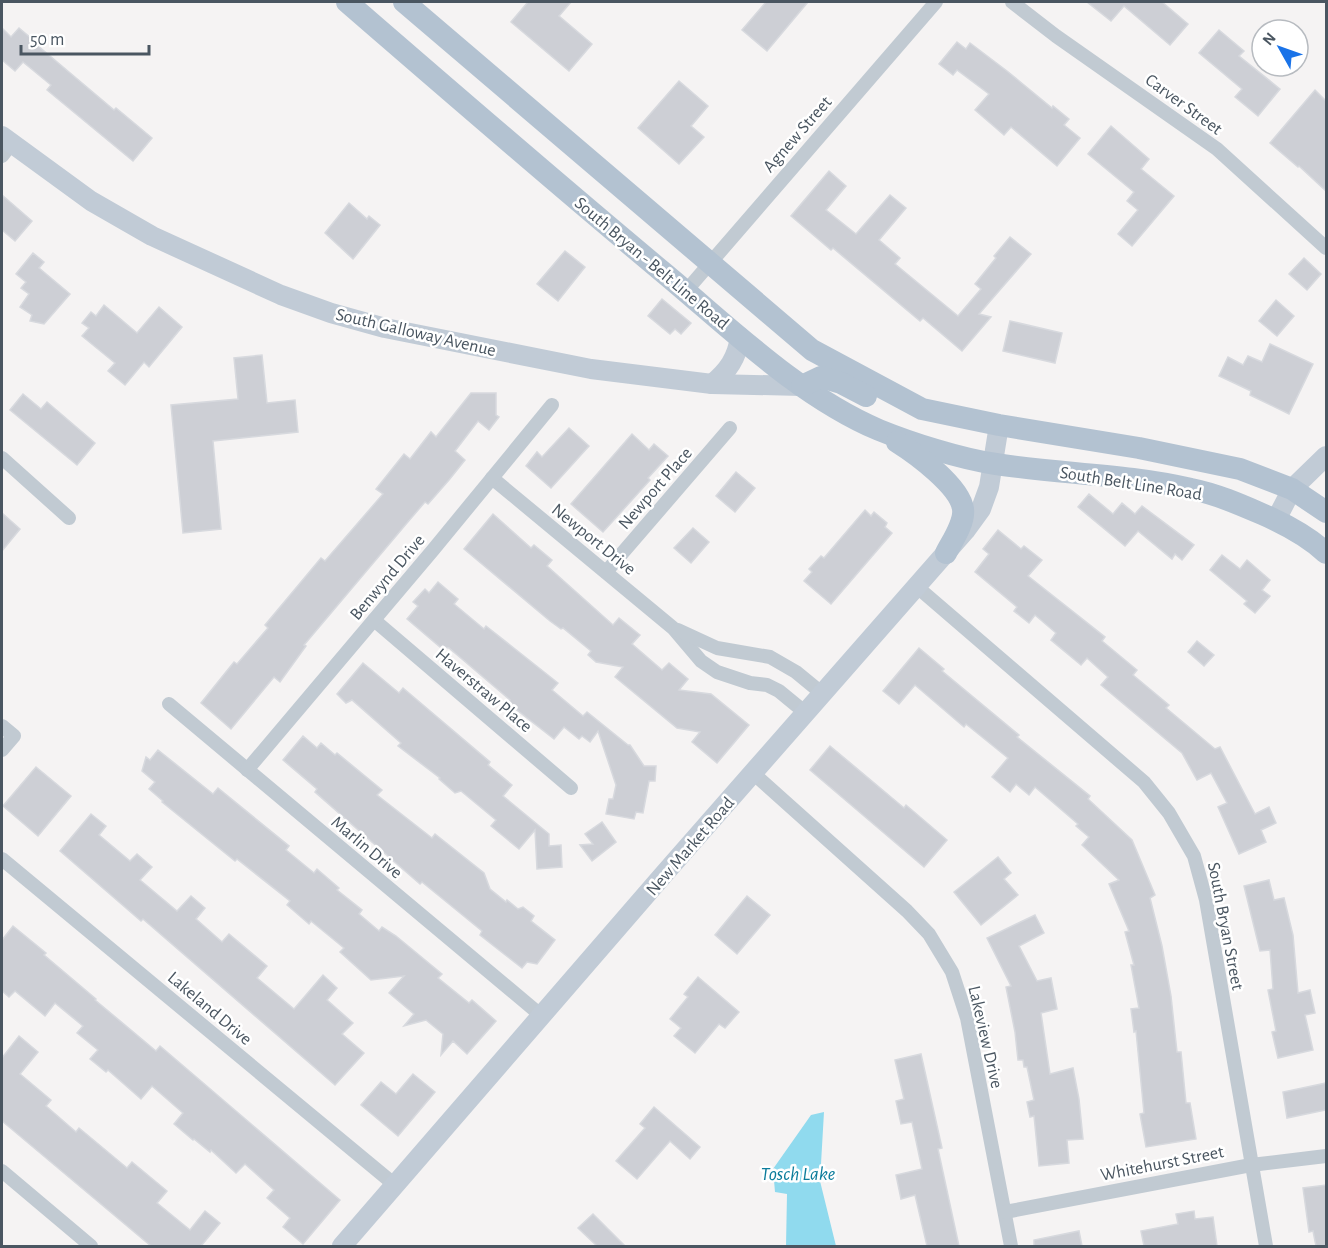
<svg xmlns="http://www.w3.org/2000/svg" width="1328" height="1248" font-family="'Alegreya Sans',sans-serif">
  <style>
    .water { fill: #90daee }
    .building { fill: #cdcfd5; stroke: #d7d9de; stroke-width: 1.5 }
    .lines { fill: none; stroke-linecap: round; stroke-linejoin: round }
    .street { stroke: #c1cad2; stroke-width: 14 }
    .secondary { stroke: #c1cbd6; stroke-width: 20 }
    .primary { stroke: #b3c2d1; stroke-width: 22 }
    .labels { text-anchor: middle; stroke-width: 5; stroke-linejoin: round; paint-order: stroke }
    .street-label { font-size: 18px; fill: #4a5661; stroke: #fff }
    .water-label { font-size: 20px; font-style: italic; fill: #0c7c9b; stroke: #fff }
  </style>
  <rect width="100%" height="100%" fill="#f5f3f3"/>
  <path class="water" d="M 824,1112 L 820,1181 L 836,1246 L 786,1246 L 787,1194 L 775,1192 L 773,1169 L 811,1115 Z"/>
  <g class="building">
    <path d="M 528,2 L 571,2 L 559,16 L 592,44 L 569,71 L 511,22 Z"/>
    <path d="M 766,2 L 808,2 L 767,51 L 742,30 Z"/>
    <path d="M 1087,2 L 1162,2 L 1188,24 L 1170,45 L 1124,6 L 1111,21 Z"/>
    <path d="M 2,28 L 11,37 L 19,28 L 38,44 L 37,45 L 114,110 L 116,108 L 152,138 L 133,161 L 47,90 L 51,85 L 23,62 L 15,71 L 2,60 Z"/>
    <path d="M 1219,30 L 1244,51 L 1239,56 L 1280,89 L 1258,116 L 1235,97 L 1242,89 L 1199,53 Z"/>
    <path d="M 957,42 L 966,49 L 970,43 L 1007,71 L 1052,108 L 1053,106 L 1069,119 L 1064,125 L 1080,138 L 1057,166 L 1011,127 L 1004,135 L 975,110 L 989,94 L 957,70 L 953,75 L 939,64 Z"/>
    <path d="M 679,81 L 708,106 L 691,126 L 704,137 L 679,164 L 638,128 Z"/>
    <path d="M 1315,90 L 1326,101 L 1326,191 L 1299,166 L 1298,167 L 1270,143 Z"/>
    <path d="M 1111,126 L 1149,159 L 1141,169 L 1174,196 L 1132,246 L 1118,234 L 1138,210 L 1127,201 L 1134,192 L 1088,154 Z"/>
    <path d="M 829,171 L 846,186 L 826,210 L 856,234 L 890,195 L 906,208 L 879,240 L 900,258 L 895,264 L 958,316 L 981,289 L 975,284 L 996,258 L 994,256 L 1010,237 L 1031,254 L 979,314 L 991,317 L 962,351 L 923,318 L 920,321 L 833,248 L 831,250 L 791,216 Z"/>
    <path d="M 2,195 L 32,221 L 15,241 L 2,230 Z"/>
    <path d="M 349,203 L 367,219 L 369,216 L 380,225 L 353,259 L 325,233 Z"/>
    <path d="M 565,251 L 585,267 L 558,301 L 537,284 Z"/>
    <path d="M 33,253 L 44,262 L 39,268 L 70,294 L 44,324 L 30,321 L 32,315 L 20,307 L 29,294 L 21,288 L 26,282 L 16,274 Z"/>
    <path d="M 1304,258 L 1321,274 L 1307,290 L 1289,274 Z"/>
    <path d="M 662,299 L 691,323 L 681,334 L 675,329 L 670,334 L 648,316 Z"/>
    <path d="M 1276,300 L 1294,316 L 1277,336 L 1259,321 Z"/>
    <path d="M 104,305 L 137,333 L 159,307 L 182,327 L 149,367 L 144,362 L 125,385 L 108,371 L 115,363 L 82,336 L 89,328 L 82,323 L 91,312 L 96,316 Z"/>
    <path d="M 1010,321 L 1062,333 L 1055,363 L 1003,351 Z"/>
    <path d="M 1270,344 L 1313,364 L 1289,414 L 1250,395 L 1251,391 L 1219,376 L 1228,357 L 1243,365 L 1248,356 L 1262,362 Z"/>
    <path d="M 262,355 L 267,403 L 295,400 L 298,432 L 213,441 L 221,529 L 183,533 L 171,405 L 238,399 L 234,358 Z"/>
    <path d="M 471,393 L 496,393 L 496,415 L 499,417 L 489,430 L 478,421 L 455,451 L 465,460 L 449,480 L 428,504 L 425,502 L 407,523 L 304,645 L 306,646 L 280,682 L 274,677 L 231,729 L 201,703 L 234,662 L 237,664 L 268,628 L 265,625 L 321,558 L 325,561 L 383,494 L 376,489 L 404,454 L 410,459 L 431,432 L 436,437 Z"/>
    <path d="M 23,394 L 41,409 L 47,402 L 95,443 L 77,465 L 10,410 Z"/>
    <path d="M 569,428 L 589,446 L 551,488 L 526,466 L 537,452 L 542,457 Z"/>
    <path d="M 632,434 L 649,450 L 654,444 L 668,456 L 648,478 L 650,480 L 603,532 L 571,504 Z"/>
    <path d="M 736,472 L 755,488 L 735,512 L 716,496 Z"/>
    <path d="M 1089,494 L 1113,514 L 1122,503 L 1135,514 L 1142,506 L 1194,545 L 1182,560 L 1175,554 L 1172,559 L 1138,531 L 1125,546 L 1078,507 Z"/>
    <path d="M 865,510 L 871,516 L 874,512 L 887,523 L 885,527 L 892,533 L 831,604 L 804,581 L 812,572 L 809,569 L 821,556 L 824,558 Z"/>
    <path d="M 2,513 L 20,529 L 2,551 Z"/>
    <path d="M 493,514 L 531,548 L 534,545 L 552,560 L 547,566 L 613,625 L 619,618 L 640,635 L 632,644 L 662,670 L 669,663 L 688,679 L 679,690 L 711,694 L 749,725 L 717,763 L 692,742 L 700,732 L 677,728 L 615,677 L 623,667 L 596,662 L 588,655 L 591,651 L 563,628 L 561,629 L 550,621 L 464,549 Z"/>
    <path d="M 693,528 L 709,542 L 691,563 L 674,548 Z"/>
    <path d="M 998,530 L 1021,549 L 1024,546 L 1042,560 L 1028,576 L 1105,637 L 1102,641 L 1137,670 L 1133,675 L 1169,705 L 1166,708 L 1215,749 L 1220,747 L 1255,814 L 1269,807 L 1276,823 L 1261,830 L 1266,842 L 1239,854 L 1218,807 L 1227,803 L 1211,773 L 1197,780 L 1182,753 L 1101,685 L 1108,677 L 1087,658 L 1081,665 L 1051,640 L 1056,633 L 1035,615 L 1029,623 L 1014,611 L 1017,607 L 975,572 L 989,554 L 983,549 Z"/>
    <path d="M 1222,555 L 1240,569 L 1247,560 L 1270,580 L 1262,590 L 1270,596 L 1255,613 L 1244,604 L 1247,601 L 1210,570 Z"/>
    <path d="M 438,582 L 458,599 L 454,604 L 484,629 L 486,626 L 558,683 L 552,690 L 583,716 L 587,712 L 628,745 L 630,745 L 644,766 L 656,766 L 655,781 L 649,781 L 643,813 L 636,812 L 634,819 L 606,814 L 609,799 L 613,799 L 616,785 L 598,731 L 590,742 L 582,736 L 579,739 L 564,727 L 554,739 L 508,703 L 510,700 L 449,648 L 440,647 L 407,619 L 418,606 L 413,602 L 425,589 L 429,593 Z"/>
    <path d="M 1197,641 L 1214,655 L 1204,666 L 1188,652 Z"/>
    <path d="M 919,648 L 944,669 L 942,671 L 1019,735 L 1017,737 L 1090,796 L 1088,799 L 1132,840 L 1155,895 L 1150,898 L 1162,946 L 1171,996 L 1177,1052 L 1181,1052 L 1186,1103 L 1190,1103 L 1196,1139 L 1146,1147 L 1140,1114 L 1144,1113 L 1136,1031 L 1134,1032 L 1131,1009 L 1139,1008 L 1131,965 L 1134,965 L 1125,932 L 1129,931 L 1109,884 L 1119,880 L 1082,845 L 1089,837 L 1076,826 L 1078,824 L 1035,787 L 1029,795 L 1016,784 L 1010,792 L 992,777 L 1008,758 L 966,724 L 964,727 L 915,685 L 899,704 L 883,691 Z"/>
    <path d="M 363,663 L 399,693 L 403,688 L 490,762 L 488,765 L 512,785 L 503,796 L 549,834 L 549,846 L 561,845 L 562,867 L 537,869 L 535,830 L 519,849 L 491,826 L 496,820 L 461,791 L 455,793 L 439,779 L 440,778 L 398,746 L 401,743 L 352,700 L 346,703 L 337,694 Z"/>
    <path d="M 303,736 L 317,748 L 321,743 L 335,755 L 337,753 L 382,790 L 377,795 L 432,838 L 435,834 L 484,873 L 490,889 L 506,902 L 507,900 L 518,909 L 523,907 L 534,916 L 531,921 L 555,940 L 537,964 L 527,962 L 522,968 L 504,954 L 480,935 L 482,931 L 460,913 L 422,882 L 420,884 L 405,871 L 315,792 L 317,789 L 283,760 Z"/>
    <path d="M 830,746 L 904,808 L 906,805 L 947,840 L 924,867 L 810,770 Z"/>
    <path d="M 158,750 L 213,794 L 218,788 L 289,846 L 286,850 L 314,873 L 317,869 L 339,888 L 337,890 L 362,910 L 359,914 L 379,931 L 382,927 L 396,936 L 442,974 L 438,978 L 469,1003 L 472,1000 L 496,1021 L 467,1054 L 453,1041 L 441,1055 L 443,1034 L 426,1020 L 404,1026 L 414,1014 L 389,993 L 404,976 L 371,980 L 340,952 L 344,948 L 311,921 L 309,924 L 287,905 L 290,901 L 237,859 L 235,861 L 162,802 L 163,801 L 149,789 L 155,782 L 142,771 L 146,757 L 150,760 Z"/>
    <path d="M 36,767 L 71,796 L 38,836 L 3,806 Z"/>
    <path d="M 91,814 L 106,826 L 99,835 L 130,861 L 137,854 L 152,867 L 140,880 L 177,911 L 191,896 L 205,908 L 196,919 L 222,942 L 229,934 L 267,966 L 257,978 L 294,1009 L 323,975 L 337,988 L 327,1000 L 353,1023 L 342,1034 L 364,1053 L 335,1085 L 143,919 L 141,921 L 60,851 Z"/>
    <path d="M 602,822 L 616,842 L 592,861 L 580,845 L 593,844 L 585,834 Z"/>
    <path d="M 998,857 L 1011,873 L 1004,879 L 1018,895 L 981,925 L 954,892 Z"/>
    <path d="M 1269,880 L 1274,900 L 1284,898 L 1293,935 L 1298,993 L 1310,990 L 1315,1013 L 1305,1015 L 1313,1050 L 1278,1058 L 1272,1032 L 1276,1031 L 1268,990 L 1273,989 L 1270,950 L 1260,951 L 1244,886 Z"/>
    <path d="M 747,896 L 770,915 L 737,954 L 715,935 Z"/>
    <path d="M 1035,915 L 1044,933 L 1019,946 L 1037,981 L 1051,978 L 1057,1009 L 1041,1013 L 1050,1074 L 1073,1068 L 1079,1099 L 1083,1139 L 1067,1140 L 1069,1163 L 1039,1166 L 1034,1116 L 1030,1117 L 1027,1102 L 1034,1100 L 1027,1067 L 1024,1067 L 1023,1060 L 1018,1060 L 1015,1032 L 1006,987 L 1011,986 L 987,938 Z"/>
    <path d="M 13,926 L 46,953 L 44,955 L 96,999 L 95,1000 L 156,1051 L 160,1046 L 340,1200 L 303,1244 L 283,1227 L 290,1218 L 267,1198 L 274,1190 L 245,1164 L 236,1173 L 211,1150 L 210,1152 L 194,1139 L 193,1140 L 174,1124 L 183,1113 L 152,1086 L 141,1099 L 108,1070 L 106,1072 L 90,1059 L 98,1050 L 77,1033 L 83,1026 L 55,1003 L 45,1016 L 15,991 L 9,997 L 2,991 L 2,940 Z"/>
    <path d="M 698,977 L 739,1012 L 725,1028 L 719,1024 L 695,1053 L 674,1036 L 681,1028 L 670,1019 L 688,997 L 684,994 Z"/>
    <path d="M 19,1036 L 38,1052 L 20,1074 L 51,1100 L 46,1106 L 76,1132 L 79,1128 L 127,1168 L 132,1162 L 167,1191 L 157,1203 L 190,1230 L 205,1211 L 220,1223 L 201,1246 L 151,1246 L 2,1121 L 2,1058 Z"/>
    <path d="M 921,1054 L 942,1148 L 938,1149 L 959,1246 L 927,1246 L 915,1195 L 901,1199 L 896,1175 L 922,1169 L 912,1122 L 901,1124 L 896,1101 L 904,1099 L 895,1060 Z"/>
    <path d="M 413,1074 L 435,1092 L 398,1136 L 361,1105 L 381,1082 L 396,1094 Z"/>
    <path d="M 1326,1083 L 1326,1110 L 1287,1118 L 1283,1092 Z"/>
    <path d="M 654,1107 L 700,1147 L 690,1159 L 670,1141 L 637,1179 L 616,1161 L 645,1128 L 640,1124 Z"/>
    <path d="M 1326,1185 L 1326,1246 L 1316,1246 L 1313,1231 L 1309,1232 L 1303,1188 Z"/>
    <path d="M 1194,1211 L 1195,1219 L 1213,1217 L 1217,1246 L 1144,1246 L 1141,1231 L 1178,1224 L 1176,1214 Z"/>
    <path d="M 593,1214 L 625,1246 L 597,1246 L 578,1228 Z"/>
    <path d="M 1079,1231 L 1082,1246 L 1034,1246 L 1034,1240 Z"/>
  </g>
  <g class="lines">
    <g class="street">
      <path d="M 1012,2 L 1056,36 L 1217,149 L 1326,248"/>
      <path d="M 2,156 L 11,144"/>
      <path d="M 686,291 L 936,2"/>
      <path d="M 2,458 L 69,518"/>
      <path d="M 492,478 L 673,628 L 701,661 L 717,672 L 750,683 L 767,685 L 779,691 L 807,714"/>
      <path d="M 606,572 L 730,428"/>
      <path d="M 916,586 L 1144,782 L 1169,813 L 1194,856 L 1206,900 L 1266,1246"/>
      <path d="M 374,620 L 571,788"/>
      <path d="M 678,630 L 717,648 L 770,657 L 796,672 L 824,695"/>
      <path d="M 169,704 L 543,1017"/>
      <path d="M 2,726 L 14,736 L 2,750"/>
      <path d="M 247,770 L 433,550 L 552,405"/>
      <path d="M 753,773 L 907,911 L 929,934 L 952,972 L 967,1018 L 1011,1246"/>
      <path d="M 2,859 L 395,1185"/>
      <path d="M 2,1171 L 91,1246"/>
      <path d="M 1005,1212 L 1251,1165 L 1326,1156"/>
    </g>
    <g class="secondary">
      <path d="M 2,136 L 91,201 L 152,236 L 281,295 L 331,313 L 385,328 L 591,369 L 712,384 L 802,386"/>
      <path d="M 712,384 C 728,371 737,358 740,337"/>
      <path d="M 1276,520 L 1292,489 L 1326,456"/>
      <path d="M 342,1246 L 664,874 L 965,531 L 981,509 L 989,487 L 999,425"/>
    </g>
    <g class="primary">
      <path d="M 347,2 C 452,93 557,184 664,273 C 730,328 799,396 879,430 C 911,443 961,459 996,464 C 1060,474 1127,474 1191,489 C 1216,494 1239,504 1262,514 C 1285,524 1308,536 1326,553"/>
      <path d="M 404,2 L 812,350 L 922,409 L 999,425 L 1139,448 L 1240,469 L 1292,489 L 1326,512"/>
      <path d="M 802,386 L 821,377 L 841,383 L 866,396"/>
      <path d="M 897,442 C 916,454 960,486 963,509 C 965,523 952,541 946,553"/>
    </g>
  </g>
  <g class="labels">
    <g class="street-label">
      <text transform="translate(1184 104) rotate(36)" y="6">Carver Street</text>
      <text transform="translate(797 134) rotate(-49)" y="6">Agnew Street</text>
      <text transform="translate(652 263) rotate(40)" y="6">South Bryan - Belt Line Road</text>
      <text transform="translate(416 332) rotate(13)" y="6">South Galloway Avenue</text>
      <text transform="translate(1131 483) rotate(9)" y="6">South Belt Line Road</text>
      <text transform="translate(655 488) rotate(-49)" y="6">Newport Place</text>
      <text transform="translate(594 539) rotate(39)" y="6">Newport Drive</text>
      <text transform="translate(387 577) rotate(-50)" y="6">Benwynd Drive</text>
      <text transform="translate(484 690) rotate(40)" y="6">Haverstraw Place</text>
      <text transform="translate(690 846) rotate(-49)" y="6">New Market Road</text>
      <text transform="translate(367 847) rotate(40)" y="6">Marlin Drive</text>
      <text transform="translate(1226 926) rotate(79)" y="6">South Bryan Street</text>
      <text transform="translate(210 1008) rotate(40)" y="6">Lakeland Drive</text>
      <text transform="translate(986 1037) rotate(77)" y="6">Lakeview Drive</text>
      <text transform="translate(1162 1163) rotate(-11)" y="6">Whitehurst Street</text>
    </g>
    <g class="water-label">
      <text x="798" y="1180">Tosch Lake</text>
    </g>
  </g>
  <rect width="1328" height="1248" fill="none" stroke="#4a5661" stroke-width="6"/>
  <g transform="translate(1280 48) rotate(310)"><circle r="28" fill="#ffffff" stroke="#b7bbc0" stroke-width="1.5"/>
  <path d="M0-4.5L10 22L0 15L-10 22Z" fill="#1a73e8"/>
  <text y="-9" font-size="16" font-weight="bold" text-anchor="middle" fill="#4a5661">N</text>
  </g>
  <path d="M21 45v9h128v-9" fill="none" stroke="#4a5661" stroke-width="3"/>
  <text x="30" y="45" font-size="18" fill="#4a5661" stroke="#ffffff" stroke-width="4.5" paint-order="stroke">50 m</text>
</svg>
